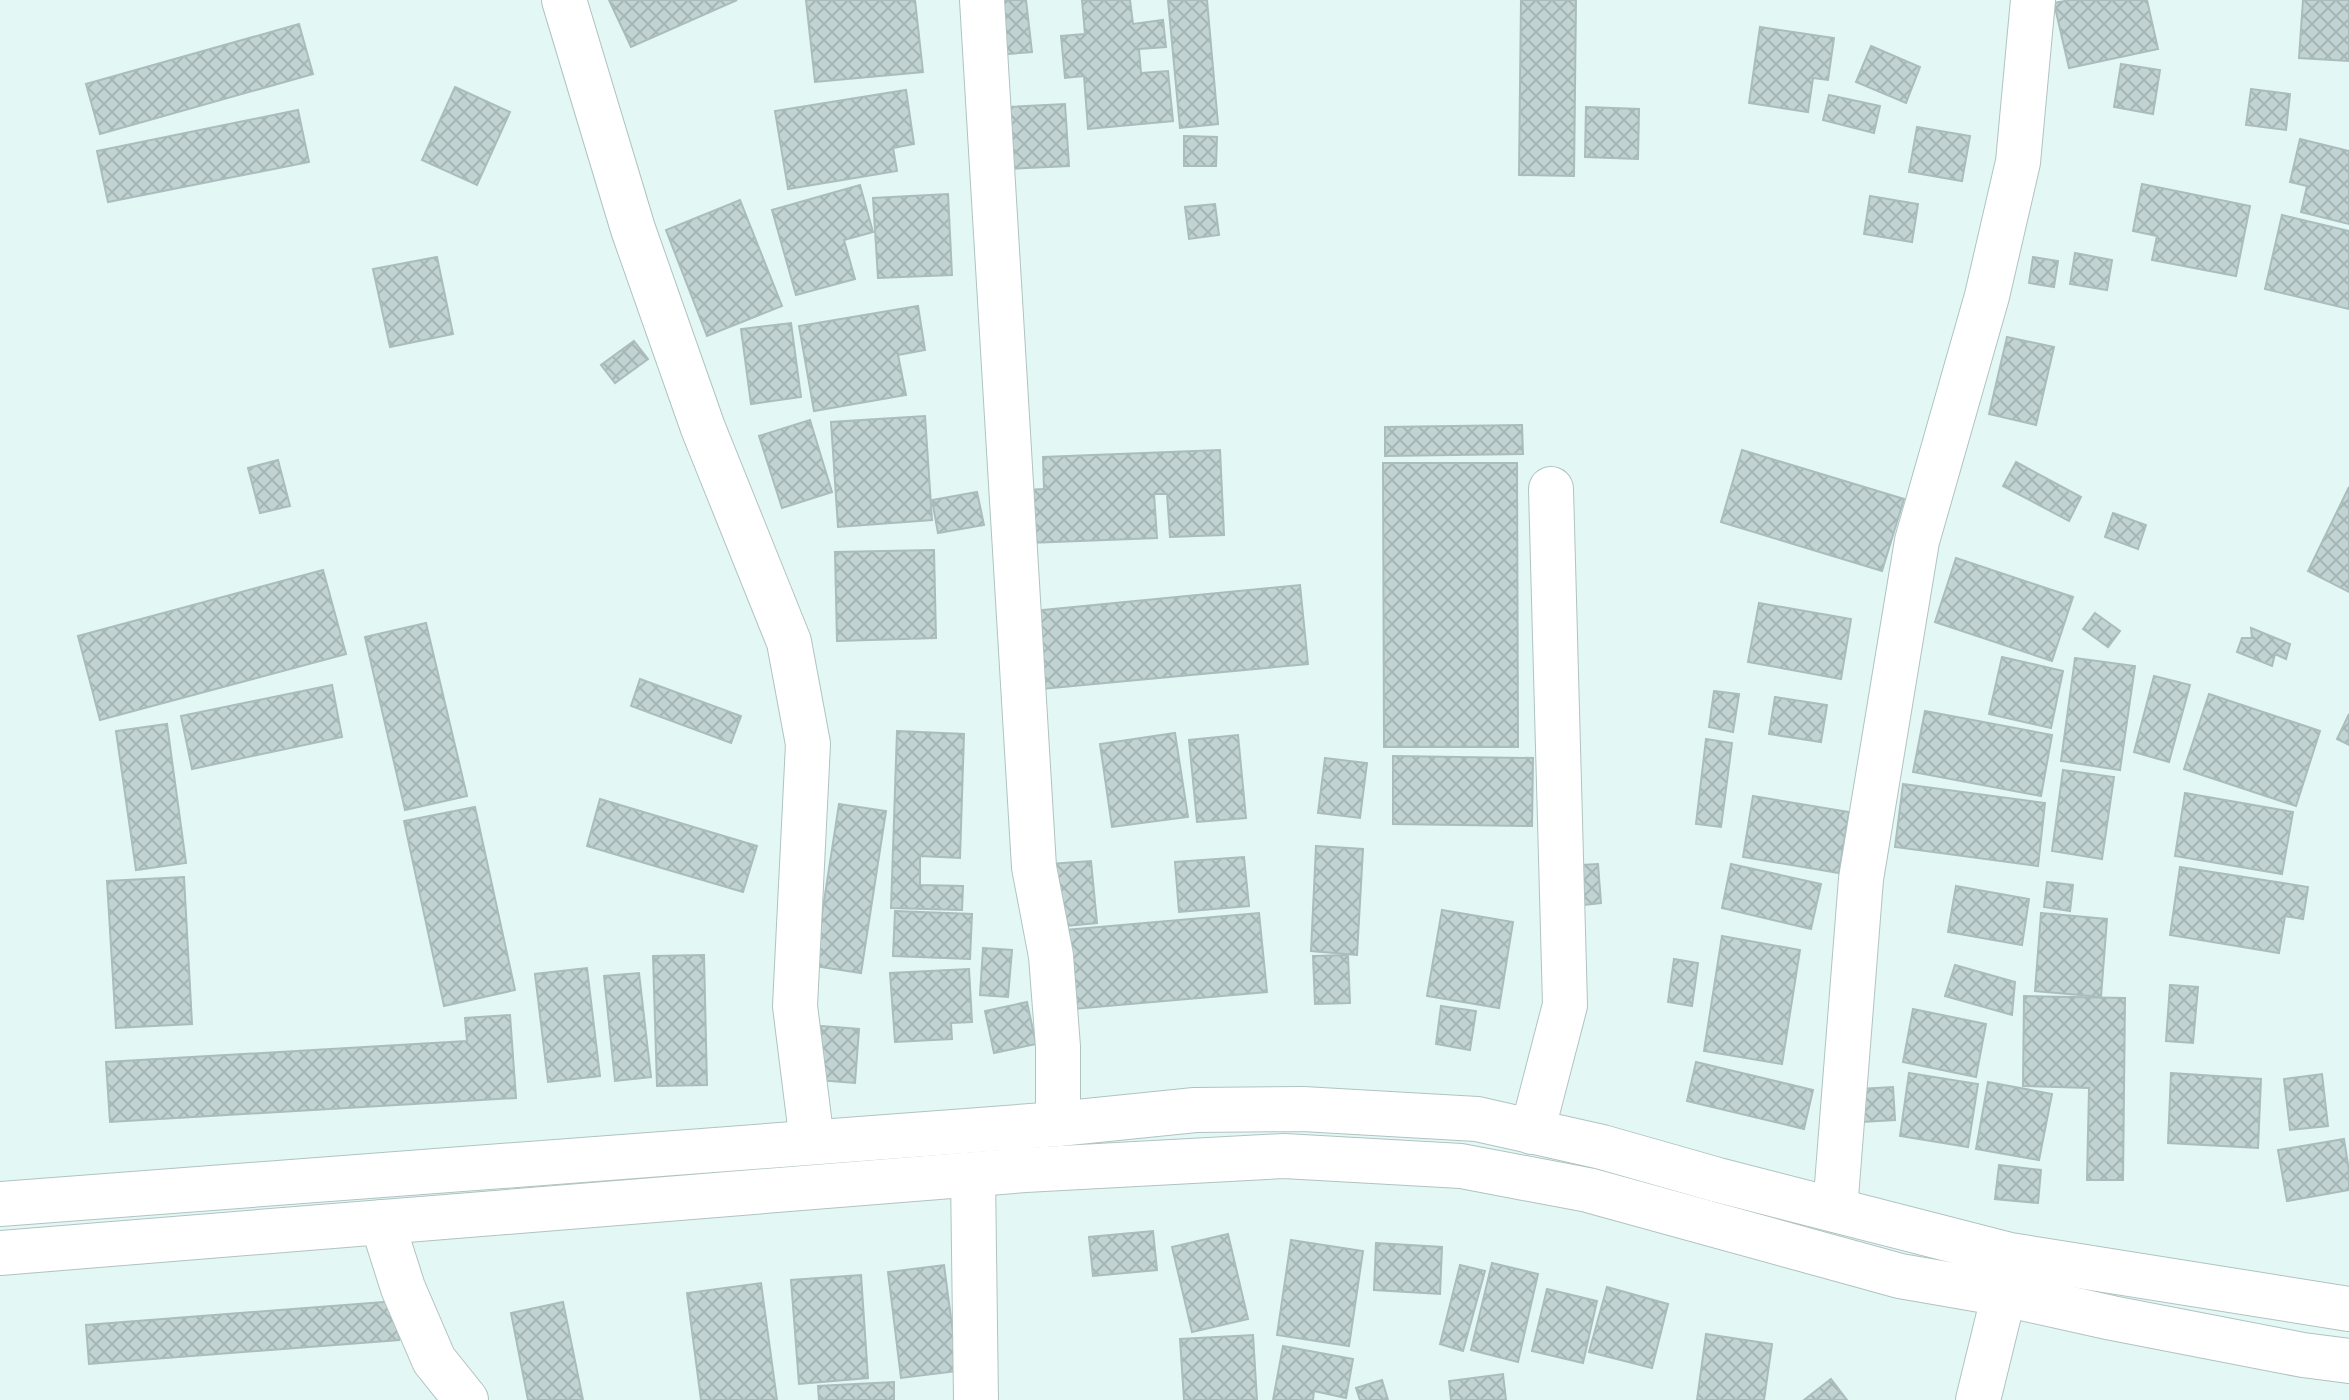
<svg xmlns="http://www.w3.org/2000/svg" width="2349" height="1400" font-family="Rubik,sans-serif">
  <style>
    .building { fill: url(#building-cross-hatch); stroke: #aabdbc; stroke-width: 2 }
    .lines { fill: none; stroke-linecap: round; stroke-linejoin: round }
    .minor-casing { stroke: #b0c3c1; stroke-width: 46 }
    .major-casing { stroke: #b0c3c1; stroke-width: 46 }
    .minor { stroke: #fff; stroke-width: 44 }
    .major { stroke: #fff; stroke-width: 44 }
  </style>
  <defs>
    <pattern id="building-cross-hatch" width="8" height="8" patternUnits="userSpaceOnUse" patternTransform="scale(2)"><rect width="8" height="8" fill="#c1d4d3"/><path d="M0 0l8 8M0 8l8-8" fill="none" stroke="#a5b6b5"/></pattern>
  </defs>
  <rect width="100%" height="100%" fill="#e3f7f5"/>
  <g class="building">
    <path d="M 609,0 L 737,0 L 631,47 Z"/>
    <path d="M 806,0 L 915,0 L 923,72 L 815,82 Z"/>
    <path d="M 990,0 L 1026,0 L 1032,52 L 996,55 Z"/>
    <path d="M 1082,0 L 1130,0 L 1133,24 L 1163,20 L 1166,47 L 1139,49 L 1141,73 L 1168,71 L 1173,121 L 1088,129 L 1084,76 L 1065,78 L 1061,36 L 1085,34 Z"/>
    <path d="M 1168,0 L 1207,0 L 1218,124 L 1180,128 Z"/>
    <path d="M 1521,0 L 1576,0 L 1574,176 L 1519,175 Z"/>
    <path d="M 2070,0 L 2147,0 L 2158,49 L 2069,68 L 2054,3 Z"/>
    <path d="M 2303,0 L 2349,0 L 2349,61 L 2299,58 Z"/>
    <path d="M 299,24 L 313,74 L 100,134 L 86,84 Z"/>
    <path d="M 1760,27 L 1834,38 L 1828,80 L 1813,78 L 1808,112 L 1749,103 Z"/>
    <path d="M 1871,46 L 1920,67 L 1906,103 L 1856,82 Z"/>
    <path d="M 2121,64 L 2160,70 L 2153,114 L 2114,107 Z"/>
    <path d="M 455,87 L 510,112 L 477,185 L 422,160 Z"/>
    <path d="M 2251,89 L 2290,94 L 2286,130 L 2246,125 Z"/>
    <path d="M 906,90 L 914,144 L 893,148 L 897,171 L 788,189 L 775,111 Z"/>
    <path d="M 1829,95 L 1880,106 L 1874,133 L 1823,120 Z"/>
    <path d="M 1065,104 L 1069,166 L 1008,169 L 1006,107 Z"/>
    <path d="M 1586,107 L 1639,109 L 1638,159 L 1585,157 Z"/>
    <path d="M 298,110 L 309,162 L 108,202 L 97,151 Z"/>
    <path d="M 1917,127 L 1970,136 L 1962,181 L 1909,172 Z"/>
    <path d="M 1184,136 L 1217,137 L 1216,166 L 1184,166 Z"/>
    <path d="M 2300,139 L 2349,151 L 2349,224 L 2301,212 L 2307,186 L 2290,182 Z"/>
    <path d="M 2142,184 L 2250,206 L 2236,276 L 2152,260 L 2157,236 L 2133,231 Z"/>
    <path d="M 860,185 L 873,232 L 844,240 L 855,279 L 796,295 L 772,210 Z"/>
    <path d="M 948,194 L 952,275 L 878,278 L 873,198 Z"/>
    <path d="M 1870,196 L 1918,204 L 1912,242 L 1864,234 Z"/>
    <path d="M 740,200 L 782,306 L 707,336 L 666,230 Z"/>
    <path d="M 1215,204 L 1219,235 L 1189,239 L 1185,207 Z"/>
    <path d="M 2282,215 L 2349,231 L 2349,309 L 2265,289 Z"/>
    <path d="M 2075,253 L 2112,260 L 2107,290 L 2070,284 Z"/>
    <path d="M 437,257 L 453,334 L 390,347 L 373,269 Z"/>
    <path d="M 2033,257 L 2058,261 L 2054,287 L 2029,283 Z"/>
    <path d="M 918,306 L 925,350 L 898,355 L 906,395 L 814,411 L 799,326 Z"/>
    <path d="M 791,323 L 801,397 L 751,404 L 741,329 Z"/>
    <path d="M 2007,337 L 2054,347 L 2036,425 L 1989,414 Z"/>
    <path d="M 634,341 L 648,359 L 615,383 L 601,365 Z"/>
    <path d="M 925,416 L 932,520 L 838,527 L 831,422 Z"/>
    <path d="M 810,420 L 832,492 L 782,508 L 759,436 Z"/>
    <path d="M 1522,425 L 1523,454 L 1385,456 L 1385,427 Z"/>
    <path d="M 1220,450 L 1224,535 L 1170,537 L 1167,494 L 1154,494 L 1157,538 L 1028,543 L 1026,490 L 1044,489 L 1043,457 Z"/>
    <path d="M 1742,450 L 1904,499 L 1882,571 L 1721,522 Z"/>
    <path d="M 278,460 L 290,506 L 260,513 L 248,468 Z"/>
    <path d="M 2016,462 L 2081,497 L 2069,521 L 2003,486 Z"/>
    <path d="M 1383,463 L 1517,463 L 1518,747 L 1384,747 Z"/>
    <path d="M 2349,487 L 2349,592 L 2308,571 Z"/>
    <path d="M 977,492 L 984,525 L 938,533 L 932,500 Z"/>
    <path d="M 2113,513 L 2146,525 L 2138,549 L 2105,537 Z"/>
    <path d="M 934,550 L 936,638 L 837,641 L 835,552 Z"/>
    <path d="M 1956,558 L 2073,597 L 2052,661 L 1935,622 Z"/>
    <path d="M 323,570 L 346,654 L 100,720 L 78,636 Z"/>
    <path d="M 1300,585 L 1308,664 L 1031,690 L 1023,612 Z"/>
    <path d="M 1759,603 L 1851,619 L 1841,679 L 1748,662 Z"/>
    <path d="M 2095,613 L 2120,631 L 2108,647 L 2083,629 Z"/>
    <path d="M 426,623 L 467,796 L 405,810 L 365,637 Z"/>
    <path d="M 2251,628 L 2290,644 L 2286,659 L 2275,654 L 2272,666 L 2237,652 L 2242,638 L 2252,638 Z"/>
    <path d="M 2002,657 L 2063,671 L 2051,728 L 1989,714 Z"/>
    <path d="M 2075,658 L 2135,666 L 2120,770 L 2061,761 Z"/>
    <path d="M 2154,676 L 2190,685 L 2169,762 L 2134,752 Z"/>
    <path d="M 640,679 L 741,716 L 731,743 L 631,706 Z"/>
    <path d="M 332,685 L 342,737 L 192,769 L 181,716 Z"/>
    <path d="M 1714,691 L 1739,694 L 1733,732 L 1709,727 Z"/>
    <path d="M 2209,694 L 2320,731 L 2296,806 L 2184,769 Z"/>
    <path d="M 1775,697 L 1827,705 L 1821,742 L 1769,734 Z"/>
    <path d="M 1925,711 L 2052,735 L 2041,796 L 1913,772 Z"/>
    <path d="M 2349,714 L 2349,745 L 2337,739 Z"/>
    <path d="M 167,724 L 186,863 L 136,870 L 116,731 Z"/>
    <path d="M 897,731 L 964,734 L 960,858 L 920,856 L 920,885 L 963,886 L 962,910 L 891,908 Z"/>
    <path d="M 1175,733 L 1188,817 L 1112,827 L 1100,744 Z"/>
    <path d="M 1238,735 L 1246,818 L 1197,822 L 1189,740 Z"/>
    <path d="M 1706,739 L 1732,743 L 1721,827 L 1696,824 Z"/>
    <path d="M 1393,756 L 1533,758 L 1532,826 L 1393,824 Z"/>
    <path d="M 1325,758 L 1367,763 L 1360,818 L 1318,813 Z"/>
    <path d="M 2063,770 L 2114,777 L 2102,859 L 2052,851 Z"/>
    <path d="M 1903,784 L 2045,803 L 2038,866 L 1895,847 Z"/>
    <path d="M 2185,793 L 2293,812 L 2282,874 L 2175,856 Z"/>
    <path d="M 1753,796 L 1849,812 L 1839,873 L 1743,857 Z"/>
    <path d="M 600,799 L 757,846 L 743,892 L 587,846 Z"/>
    <path d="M 839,804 L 886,811 L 861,973 L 814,966 Z"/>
    <path d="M 475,807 L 515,990 L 444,1006 L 404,821 Z"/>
    <path d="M 1316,846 L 1363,849 L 1357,955 L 1311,951 Z"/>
    <path d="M 1244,857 L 1249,906 L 1179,912 L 1175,862 Z"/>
    <path d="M 1091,861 L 1097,923 L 1056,927 L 1050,864 Z"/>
    <path d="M 1598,864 L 1601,903 L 1584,905 L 1581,865 Z"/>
    <path d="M 1731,864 L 1821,884 L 1811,929 L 1722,908 Z"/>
    <path d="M 2180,867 L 2308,887 L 2303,919 L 2285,916 L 2279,953 L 2170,935 Z"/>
    <path d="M 184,877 L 192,1024 L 116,1028 L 107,881 Z"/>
    <path d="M 2047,882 L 2073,885 L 2070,911 L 2044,907 Z"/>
    <path d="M 1956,886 L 2029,899 L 2022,945 L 1948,932 Z"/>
    <path d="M 1442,910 L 1513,922 L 1499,1008 L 1427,996 Z"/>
    <path d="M 895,911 L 972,914 L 970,959 L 893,956 Z"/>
    <path d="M 1259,913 L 1267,992 L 1062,1010 L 1054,931 Z"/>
    <path d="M 2041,913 L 2107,919 L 2101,997 L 2035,991 Z"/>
    <path d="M 1722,936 L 1800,950 L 1782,1064 L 1704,1051 Z"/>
    <path d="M 983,948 L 1012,950 L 1008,997 L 980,995 Z"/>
    <path d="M 704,955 L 707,1085 L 657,1086 L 653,956 Z"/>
    <path d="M 1348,955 L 1350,1003 L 1315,1004 L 1313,956 Z"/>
    <path d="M 1674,959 L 1698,963 L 1692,1006 L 1668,1002 Z"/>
    <path d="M 1955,965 L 2015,982 L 2012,1015 L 1945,996 Z"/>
    <path d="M 587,968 L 600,1076 L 548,1082 L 535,974 Z"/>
    <path d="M 969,969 L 972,1022 L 951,1023 L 952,1039 L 895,1042 L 890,973 Z"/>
    <path d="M 639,973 L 651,1077 L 615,1081 L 604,976 Z"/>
    <path d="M 2170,985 L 2198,987 L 2193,1043 L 2166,1041 Z"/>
    <path d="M 2024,996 L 2125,998 L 2123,1180 L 2087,1180 L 2089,1088 L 2023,1086 Z"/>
    <path d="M 1027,1002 L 1036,1044 L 994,1053 L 985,1011 Z"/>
    <path d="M 1441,1006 L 1476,1011 L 1470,1050 L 1436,1044 Z"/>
    <path d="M 1913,1009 L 1986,1024 L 1976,1077 L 1903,1062 Z"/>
    <path d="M 510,1015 L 516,1098 L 110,1122 L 106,1062 L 467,1041 L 465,1018 Z"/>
    <path d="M 821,1026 L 859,1029 L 855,1083 L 818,1080 Z"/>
    <path d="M 1696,1062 L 1813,1090 L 1804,1129 L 1687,1101 Z"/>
    <path d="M 1909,1073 L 1978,1084 L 1968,1147 L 1900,1136 Z"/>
    <path d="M 2171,1073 L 2261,1079 L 2258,1148 L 2168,1143 Z"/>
    <path d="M 2322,1074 L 2328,1126 L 2290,1130 L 2284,1079 Z"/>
    <path d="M 1988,1082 L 2052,1094 L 2039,1160 L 1976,1149 Z"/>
    <path d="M 1893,1087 L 1895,1120 L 1862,1122 L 1859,1089 Z"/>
    <path d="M 2344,1139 L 2349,1171 L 2349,1190 L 2287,1201 L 2278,1150 Z"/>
    <path d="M 1999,1165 L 2041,1170 L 2038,1203 L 1995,1199 Z"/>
    <path d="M 1153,1231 L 1157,1270 L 1093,1276 L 1089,1237 Z"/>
    <path d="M 1228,1234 L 1248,1319 L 1192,1332 L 1172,1247 Z"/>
    <path d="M 1291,1240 L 1363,1251 L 1349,1346 L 1277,1335 Z"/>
    <path d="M 1376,1243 L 1442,1247 L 1440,1294 L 1374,1290 Z"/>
    <path d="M 1492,1263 L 1538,1274 L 1518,1362 L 1471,1350 Z"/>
    <path d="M 944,1265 L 958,1371 L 901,1378 L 888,1272 Z"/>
    <path d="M 1460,1265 L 1485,1271 L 1463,1351 L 1440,1344 Z"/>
    <path d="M 861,1275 L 868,1378 L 799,1384 L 791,1280 Z"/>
    <path d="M 761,1283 L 777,1400 L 701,1400 L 687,1293 Z"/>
    <path d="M 1607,1287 L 1668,1304 L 1652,1368 L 1589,1352 Z"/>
    <path d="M 1547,1289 L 1597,1301 L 1583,1363 L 1532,1351 Z"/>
    <path d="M 396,1301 L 399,1340 L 89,1364 L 86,1325 Z"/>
    <path d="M 563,1302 L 583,1400 L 528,1400 L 511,1313 Z"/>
    <path d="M 1706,1334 L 1772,1344 L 1764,1400 L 1697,1400 Z"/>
    <path d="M 1253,1335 L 1257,1400 L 1184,1400 L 1180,1339 Z"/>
    <path d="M 1283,1346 L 1353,1359 L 1346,1398 L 1314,1391 L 1313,1400 L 1273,1400 Z"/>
    <path d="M 1503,1374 L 1506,1400 L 1451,1400 L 1449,1381 Z"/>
    <path d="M 1831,1379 L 1847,1400 L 1804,1400 Z"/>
    <path d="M 1382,1380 L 1388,1400 L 1360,1400 L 1356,1388 Z"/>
    <path d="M 894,1382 L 894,1400 L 819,1400 L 818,1386 Z"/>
  </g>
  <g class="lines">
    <defs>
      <g id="minor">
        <path d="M 564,0 L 633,229 L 703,428 L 789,642 L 808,744 L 795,1006 L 812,1142"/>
        <path d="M 982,0 L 1034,867 L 1051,956 L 1058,1047 L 1058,1124"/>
        <path d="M 1532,1132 L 1565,1005 L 1551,489"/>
        <path d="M 973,1175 L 976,1400"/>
        <path d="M 1835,1210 L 1861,879 L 1917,541 L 1987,296 L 2018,162 L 2033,0"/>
        <path d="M 382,1222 L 403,1288 L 434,1360 L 466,1400"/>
        <path d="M 1978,1400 L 2004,1294 L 2010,1257"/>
      </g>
      <g id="major">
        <path d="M 0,1204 L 1058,1124 L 1195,1110 L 1303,1109 L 1477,1119 L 1602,1147 L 1718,1180 L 2010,1255 L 2349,1309"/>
        <path d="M 0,1253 L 1025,1170 L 1284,1156 L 1461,1166 L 1588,1190 L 1900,1276 L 2004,1294 L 2112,1318 L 2303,1355 L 2349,1361"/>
      </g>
    </defs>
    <use href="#minor" class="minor-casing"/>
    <use href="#major" class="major-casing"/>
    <use href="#minor" class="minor"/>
    <use href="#major" class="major"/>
  </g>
</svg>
